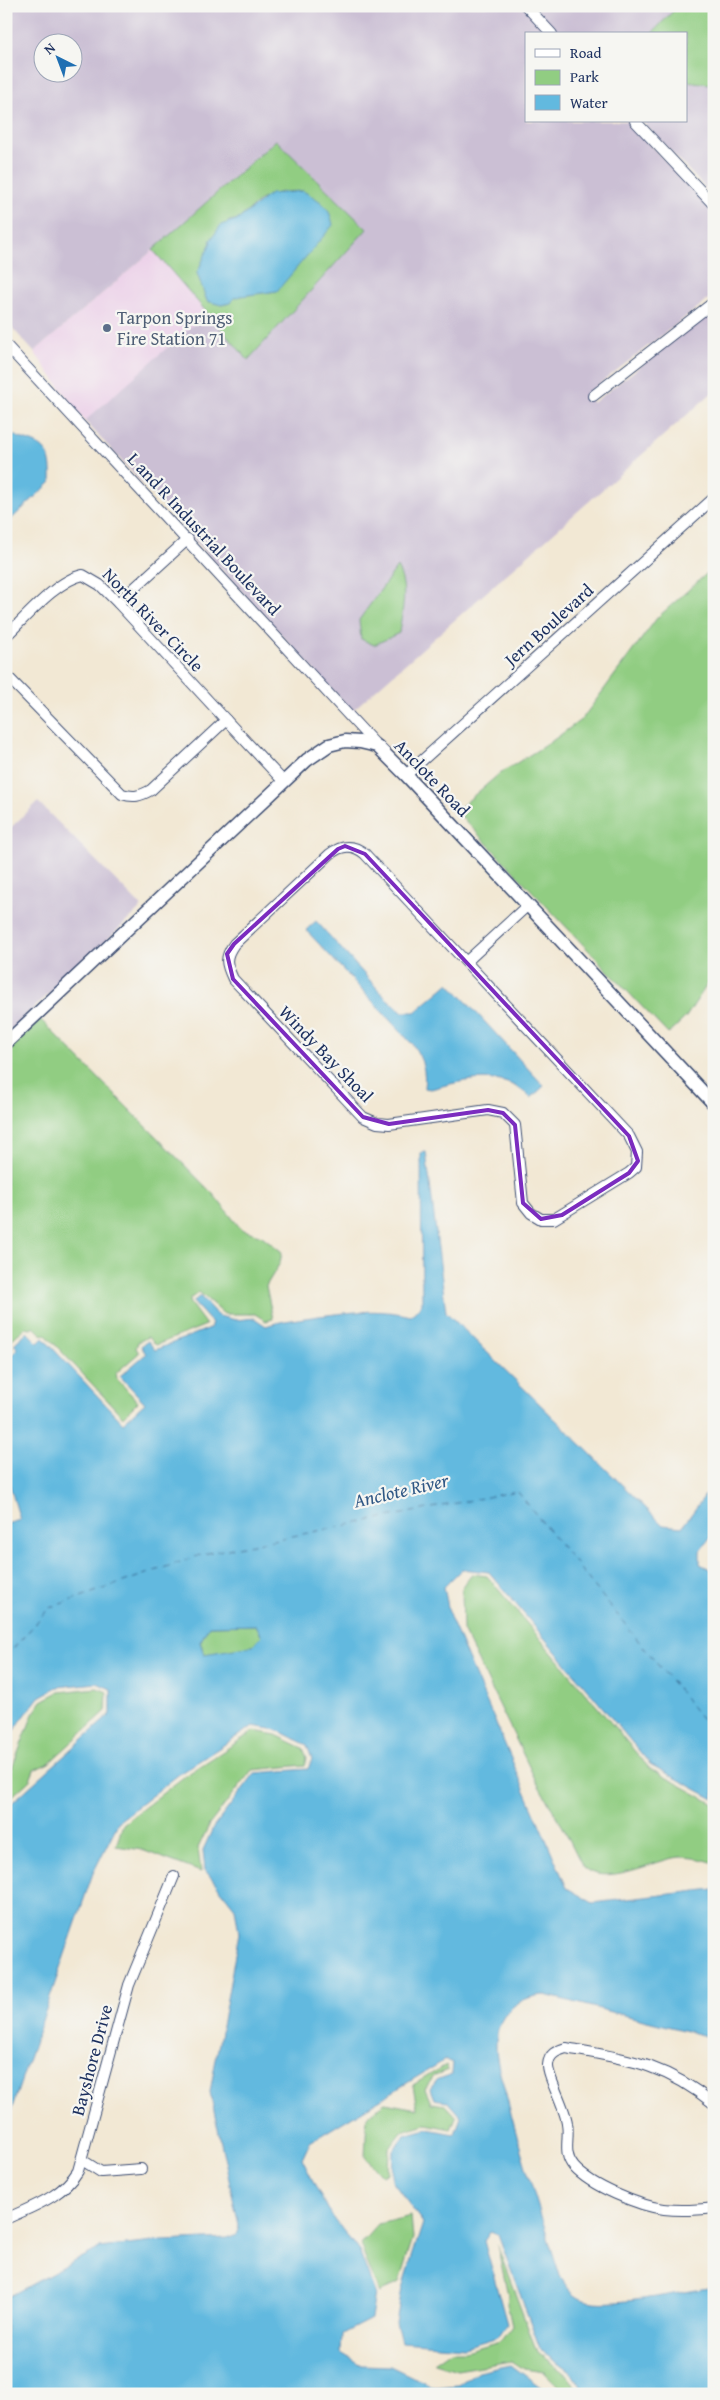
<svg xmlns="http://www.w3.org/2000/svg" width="720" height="2400" font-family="'Gentium Book Plus',serif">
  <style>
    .built { fill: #ecd1e9 }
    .industrial { fill: #cbbfd4; fill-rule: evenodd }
    .green { fill: #91cd82; stroke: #567e70; fill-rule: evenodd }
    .water { fill: #62b9df; stroke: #3e749e; fill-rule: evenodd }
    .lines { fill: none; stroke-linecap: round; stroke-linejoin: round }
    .ferry { stroke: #305885; stroke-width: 1; stroke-dasharray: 6 5; stroke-linecap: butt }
    .minor-casing { stroke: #3b4b70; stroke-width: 12 }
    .tertiary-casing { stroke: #3b4b70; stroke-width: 15 }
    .minor { stroke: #fff; stroke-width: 10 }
    .tertiary { stroke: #fff; stroke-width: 12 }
    .marked { fill: none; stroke: #7b2cbf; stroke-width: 4; stroke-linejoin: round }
    .service-dot { fill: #5c6f8a; stroke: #f6f6f2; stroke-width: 2 }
    .labels { text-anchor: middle; stroke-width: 4.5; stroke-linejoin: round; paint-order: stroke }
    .service-label { font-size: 18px; fill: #4e5e75; stroke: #f6f6f2; text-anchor: start }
    .street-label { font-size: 18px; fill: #1b2f5e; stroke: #f6f6f2 }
    .water-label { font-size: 19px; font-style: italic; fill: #305885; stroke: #f6f6f2 }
  </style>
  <rect width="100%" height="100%" fill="#f6f6f2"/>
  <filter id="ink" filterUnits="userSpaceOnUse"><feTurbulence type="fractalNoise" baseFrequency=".02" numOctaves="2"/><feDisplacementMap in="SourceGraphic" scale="10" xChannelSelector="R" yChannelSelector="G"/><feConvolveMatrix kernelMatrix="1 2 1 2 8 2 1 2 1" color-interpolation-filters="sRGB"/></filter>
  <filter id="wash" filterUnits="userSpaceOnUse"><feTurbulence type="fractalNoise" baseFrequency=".0096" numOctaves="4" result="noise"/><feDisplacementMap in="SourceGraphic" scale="20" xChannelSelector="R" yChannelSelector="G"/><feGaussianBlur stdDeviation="1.12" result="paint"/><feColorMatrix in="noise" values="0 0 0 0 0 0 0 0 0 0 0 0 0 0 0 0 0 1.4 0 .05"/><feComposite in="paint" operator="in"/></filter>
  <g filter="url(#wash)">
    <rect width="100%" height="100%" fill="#f2e8d4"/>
    <path class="built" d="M 153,250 L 207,312 L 87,424 L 34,352 Z"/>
    <g class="industrial">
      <path d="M 6,6 L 678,6 L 651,34 L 526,34 L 526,121 L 628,121 L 714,213 L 714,295 L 586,394 L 593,403 L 714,309 L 714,391 L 354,709 L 368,725 L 362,722 L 85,421 L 207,312 L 248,360 L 366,229 L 276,140 L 153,250 L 34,352 L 6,321 ZM 42,42 L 72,42 L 72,72 L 42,72 Z"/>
      <path d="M 686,81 L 709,84 L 714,91 L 714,197 L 642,121 L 686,121 Z"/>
      <path d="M 38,802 L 142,907 L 6,1034 L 6,832 Z"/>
    </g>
    <g class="green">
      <path d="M 678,6 L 714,6 L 714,91 L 709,84 L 686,81 L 686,34 L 651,34 Z"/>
      <path d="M 276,140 L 367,229 L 248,360 L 153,250 ZM 303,191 L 277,291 L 241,296 L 234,298 L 230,303 L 222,305 L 207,301 L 197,273 L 212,242 L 229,221 L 239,219 L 260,200 L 281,192 Z"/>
      <path d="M 397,567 C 409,588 402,610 399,633 L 374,645 L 361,639 L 359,620 Z"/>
      <path d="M 714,567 L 714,974 L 686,1017 L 668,1034 L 456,811 L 499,774 L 552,741 L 582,719 L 657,618 Z"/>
      <path d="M 40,1019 L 213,1194 L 241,1229 L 262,1236 L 282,1252 L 280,1263 L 266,1286 L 273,1319 L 266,1321 L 255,1314 L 224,1314 L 199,1292 L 190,1299 L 189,1302 L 206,1325 L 156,1345 L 148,1337 L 138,1342 L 136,1348 L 139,1353 L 116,1373 L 117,1379 L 138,1402 L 123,1417 L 46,1335 L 41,1334 L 34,1327 L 31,1329 L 25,1328 L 11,1340 L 12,1348 L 6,1353 L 6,1051 Z"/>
      <path d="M 472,1574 L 487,1576 L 649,1768 L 714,1804 L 714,1863 C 704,1859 690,1857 680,1857 C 653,1860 605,1888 583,1867 L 564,1829 L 536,1781 L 463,1630 L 462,1588 Z"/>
      <path d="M 256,1625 L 262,1636 L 253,1646 L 205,1655 L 200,1642 L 209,1626 Z"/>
      <path d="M 97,1688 L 107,1692 L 106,1711 L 49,1763 L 34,1770 L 30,1780 L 6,1802 L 9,1776 L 33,1714 L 42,1701 L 59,1692 Z"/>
      <path d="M 254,1731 L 276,1735 L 303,1748 L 307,1758 L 305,1765 L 252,1770 L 209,1825 L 198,1848 L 201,1872 L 142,1850 L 116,1846 L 123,1824 L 185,1776 Z"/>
      <path d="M 446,2065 L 448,2070 L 435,2075 L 425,2089 L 431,2103 L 445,2105 L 456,2117 L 451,2129 L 426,2124 L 402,2131 L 389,2148 L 388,2173 L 382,2176 L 365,2157 L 367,2116 L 385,2103 L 417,2109 L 413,2085 Z"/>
      <path d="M 411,2216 L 413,2238 L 399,2282 L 379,2293 L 360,2244 L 378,2224 Z"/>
      <path d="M 497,2245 L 537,2352 L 568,2376 L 575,2386 L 574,2394 L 567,2394 L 544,2372 L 524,2369 L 512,2361 L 457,2370 L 434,2363 L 451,2351 L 465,2351 L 501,2341 L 512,2326 L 507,2304 L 508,2295 Z"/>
    </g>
    <g class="water">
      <path d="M 303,191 C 320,201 329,204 333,225 L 277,291 L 241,296 L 234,298 L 230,303 L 221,305 L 207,301 L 197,273 L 211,242 L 210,241 L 221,225 L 239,219 L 270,194 Z"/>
      <path d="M 6,432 C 37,447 53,439 51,482 L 6,524 Z"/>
      <path d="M 316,921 L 385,997 L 402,1012 L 415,1012 L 449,983 L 544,1086 L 531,1098 C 502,1069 465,1080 431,1089 L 424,1088 C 426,1071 423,1060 413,1045 L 306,930 Z"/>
      <path d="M 426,1152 L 446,1312 L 663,1525 L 682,1527 L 714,1483 L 714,1532 L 700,1551 L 700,1564 L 714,1571 L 714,1799 L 650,1764 L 489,1572 L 462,1569 L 444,1587 L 450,1617 L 567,1888 L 593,1903 L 714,1889 L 714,2038 L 545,1995 C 522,1996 501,2010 497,2034 C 493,2054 501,2075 506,2094 C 521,2156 541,2215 560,2276 C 566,2286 572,2296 584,2300 C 607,2309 686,2291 714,2287 L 714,2394 L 583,2394 L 585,2391 L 571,2373 L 541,2351 L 498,2235 L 491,2231 L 484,2241 L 507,2324 L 498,2337 L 464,2347 L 401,2342 L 396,2323 L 402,2288 L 423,2223 L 392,2181 L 393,2151 L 405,2135 L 427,2129 L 455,2134 L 461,2117 L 447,2101 L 434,2099 L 430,2089 L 438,2079 L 452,2074 L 453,2063 L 445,2060 L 310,2142 L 302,2159 L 327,2209 L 360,2253 L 375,2293 L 371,2319 L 342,2334 L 341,2353 L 361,2365 L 390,2366 L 434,2387 L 459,2385 L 478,2372 L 511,2365 L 550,2394 L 6,2394 L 6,2298 L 100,2248 L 162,2241 L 228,2238 L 236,2234 L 239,2226 L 210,2092 L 239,1933 L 235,1908 L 205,1870 L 203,1850 L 213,1828 L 255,1773 L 308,1769 L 312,1759 L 307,1745 L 277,1730 L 253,1726 L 182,1772 L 119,1821 L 93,1873 L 6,2125 L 6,1808 L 111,1714 L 111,1689 L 97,1683 L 57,1687 L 39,1697 L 14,1730 L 6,1748 L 6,1524 L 20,1520 L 6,1472 L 6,1360 L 18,1349 L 14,1344 L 27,1332 L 38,1343 L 43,1338 L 123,1423 L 145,1403 L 120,1376 L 146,1354 L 141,1346 L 148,1341 L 155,1350 L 210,1328 L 212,1323 L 193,1302 L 200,1296 L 218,1316 L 236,1320 L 254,1318 L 266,1326 C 283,1320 301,1319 319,1316 C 353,1312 378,1308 411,1316 L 422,1304 L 421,1153 ZM 256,1625 L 262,1636 L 253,1646 L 204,1654 L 200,1642 L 209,1626 Z"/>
    </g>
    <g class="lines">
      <path class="ferry" d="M 6,1657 L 49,1608 L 203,1554 L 517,1491 L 714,1734"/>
    </g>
  </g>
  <g filter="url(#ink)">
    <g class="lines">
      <defs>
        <g id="minor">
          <path d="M 526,6 L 552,34"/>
          <path d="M 635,121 L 714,205"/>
          <path d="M 6,345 L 377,746"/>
          <path d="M 593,396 L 714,302"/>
          <path d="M 118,603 L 188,539"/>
          <path d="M 6,636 C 26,617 57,580 83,575 L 100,585 L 118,603 L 226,720"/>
          <path d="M 6,675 L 122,794 C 134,798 140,796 151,790 L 226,720 L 284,782"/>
          <path d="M 406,775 L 714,498"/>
          <path d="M 466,962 L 629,1136 L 637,1152 L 636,1167 L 629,1173 L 554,1219 L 541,1219 L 531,1213 L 523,1203 L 515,1125 L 503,1113 L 488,1110 L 389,1124 L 377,1123 L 363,1117 L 233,979 C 226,964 224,958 234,944 L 330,854 C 342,845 353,844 365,854 L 466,962 L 528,905"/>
          <path d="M 714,2104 C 665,2063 626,2059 566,2048 C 556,2051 549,2054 548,2065 C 547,2076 565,2107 567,2123 C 570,2139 562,2153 574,2167 C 591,2186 639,2206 664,2209 C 680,2211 697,2210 714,2208"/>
          <path d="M 82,2160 L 101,2172 L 141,2169"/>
          <path d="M 6,2219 C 33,2206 62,2197 78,2171 L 129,1985 L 174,1876"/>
        </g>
        <path id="tertiary" d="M 6,1043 L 307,760 L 329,745 L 345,741 L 360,742 L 377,746 L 406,775 L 714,1104"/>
      </defs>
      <use href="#minor" class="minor-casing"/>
      <use href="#tertiary" class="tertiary-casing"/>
      <use href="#minor" class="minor"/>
      <use href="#tertiary" class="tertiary"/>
    </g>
  </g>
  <path class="marked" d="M 345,846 L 365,854 L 629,1136 L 638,1161 L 629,1173 L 562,1215 L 541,1219 L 523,1203 L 515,1125 L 503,1113 L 488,1110 L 389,1124 L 363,1117 L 233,979 L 227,954 L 234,944 L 338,849 Z"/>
  <circle class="service-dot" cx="107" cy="328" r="5"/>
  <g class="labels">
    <g class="service-label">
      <text x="117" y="324">Tarpon Springs<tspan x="117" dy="21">Fire Station 71</tspan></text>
    </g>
    <g class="street-label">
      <text transform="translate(204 534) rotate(47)" y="6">L and R Industrial Boulevard</text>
      <text transform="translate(153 620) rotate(46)" y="6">North River Circle</text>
      <text transform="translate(549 625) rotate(-42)" y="6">Jern Boulevard</text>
      <text transform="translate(432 778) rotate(46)" y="6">Anclote Road</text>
      <text transform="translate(326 1054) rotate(46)" y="6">Windy Bay Shoal</text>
      <text transform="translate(92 2060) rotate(-75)" y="6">Bayshore Drive</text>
    </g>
    <g class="water-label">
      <text transform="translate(401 1490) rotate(-13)" y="7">Anclote River</text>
    </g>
  </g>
  <rect width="720" height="2400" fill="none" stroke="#f6f6f2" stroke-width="25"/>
  <rect x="525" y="32" width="162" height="90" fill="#f6f6f2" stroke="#9ea6b7"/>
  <rect x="535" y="49" width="25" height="8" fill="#ffffff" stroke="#9ea6b7"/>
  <text x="570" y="58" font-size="15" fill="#1b2f5e">Road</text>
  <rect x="535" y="70" width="25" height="15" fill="#91cd82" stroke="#9ea6b7"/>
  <text x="570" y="82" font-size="15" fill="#1b2f5e">Park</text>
  <rect x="535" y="95" width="25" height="15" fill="#62b9df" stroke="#9ea6b7"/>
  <text x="570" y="108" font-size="15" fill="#1b2f5e">Water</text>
  <g transform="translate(58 58) rotate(318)"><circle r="24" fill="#f6f6f2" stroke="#9ea6b7"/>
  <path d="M0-4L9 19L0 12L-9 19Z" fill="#1f6fb2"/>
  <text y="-8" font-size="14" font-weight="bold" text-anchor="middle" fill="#1b2f5e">N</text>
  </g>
</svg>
